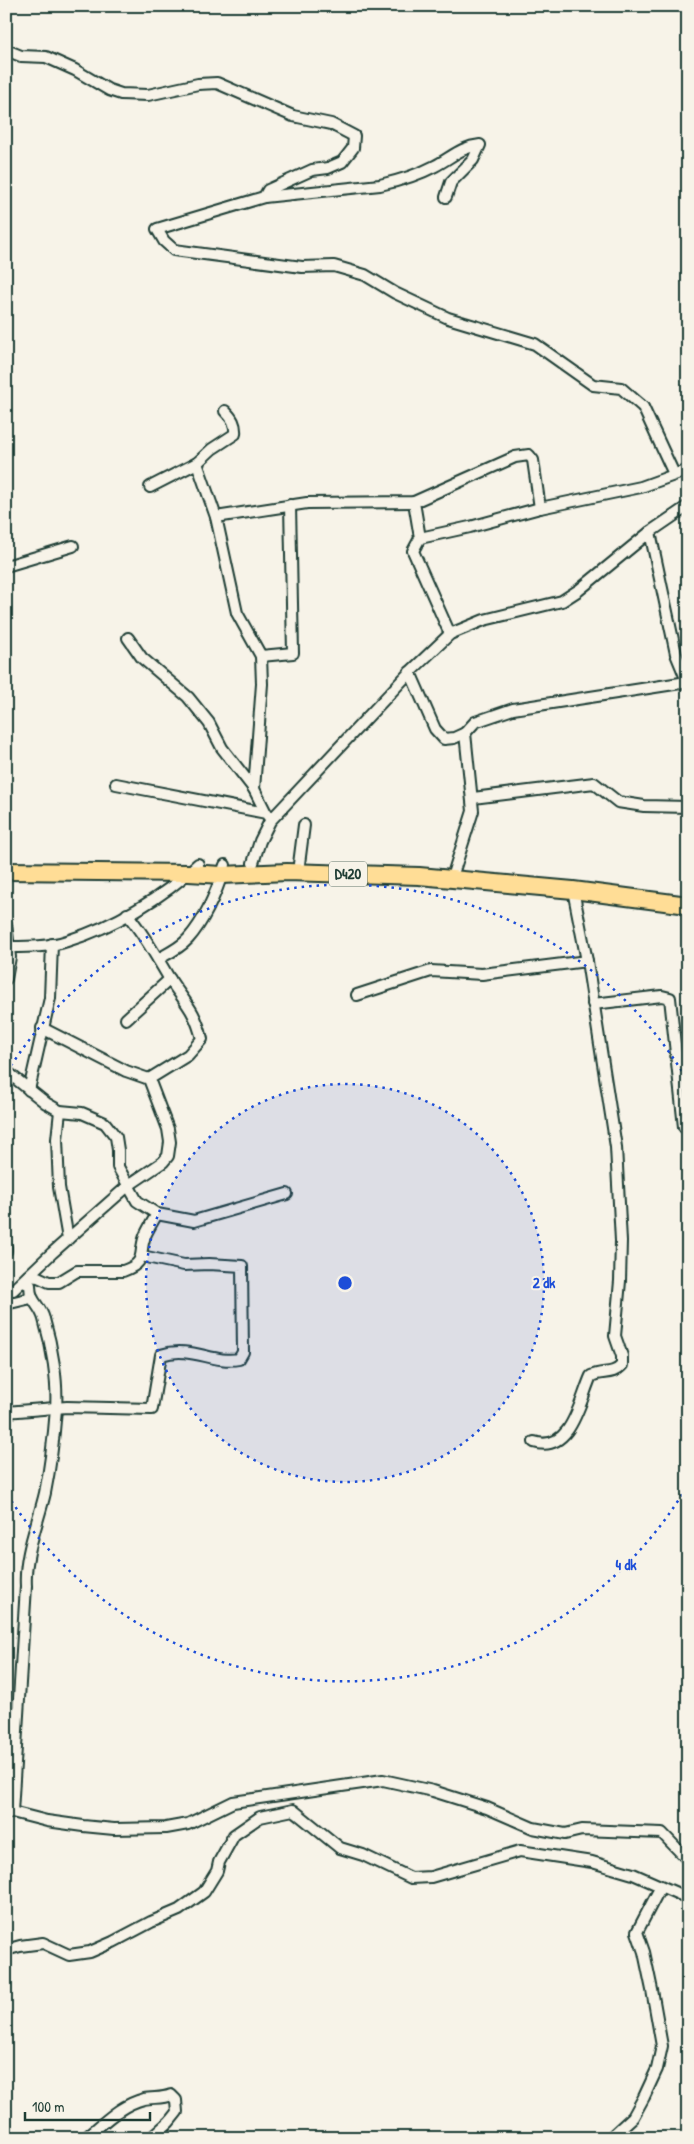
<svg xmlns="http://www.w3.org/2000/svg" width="694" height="2144" font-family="'Patrick Hand',sans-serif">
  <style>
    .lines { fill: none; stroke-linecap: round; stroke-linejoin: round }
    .minor-casing { stroke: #1f3d34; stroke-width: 14 }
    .trunk-casing { stroke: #1f3d34; stroke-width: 20 }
    .minor { stroke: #f7f3e8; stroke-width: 10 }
    .trunk { stroke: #ffdd96; stroke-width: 16 }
    .ring { fill: none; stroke: #1d4ed8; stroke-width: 2.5; stroke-dasharray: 2.5 5 }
    .labels { text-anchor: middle; stroke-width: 4; stroke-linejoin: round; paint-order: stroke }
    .shield { fill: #f7f3e8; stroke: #60746a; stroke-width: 1 }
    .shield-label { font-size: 15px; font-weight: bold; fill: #1f3d34 }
    .centre { fill: #1d4ed8; stroke: #f7f3e8; stroke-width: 2.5 }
    .ring-label { font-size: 15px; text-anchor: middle; font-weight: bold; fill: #1d4ed8; stroke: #f7f3e8; stroke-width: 4; stroke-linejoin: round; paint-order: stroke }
  </style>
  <rect width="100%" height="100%" fill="#f7f3e8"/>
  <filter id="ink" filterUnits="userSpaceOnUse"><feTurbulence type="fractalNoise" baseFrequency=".02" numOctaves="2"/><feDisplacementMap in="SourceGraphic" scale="10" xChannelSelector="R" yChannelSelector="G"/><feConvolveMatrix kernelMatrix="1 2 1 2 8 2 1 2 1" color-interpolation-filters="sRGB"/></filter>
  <g filter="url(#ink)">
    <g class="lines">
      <defs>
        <g id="minor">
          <path d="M 6,50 L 21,56 L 46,57 L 75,70 L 109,90 L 121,94 L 148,95 L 198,84 L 217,83 L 293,116 L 331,124 L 354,136 L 353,148 L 342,162 L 328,168 L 312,170 L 268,190 L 264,197"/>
          <path d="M 446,197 L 451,182 L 473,160 L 480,145 C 461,147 452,157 435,166 C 418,175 398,181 380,185 L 264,197 L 157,229 L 164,241 L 174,250 L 302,267 L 334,266 L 365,275 L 395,293 L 448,318 L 535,344 L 593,385 L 621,388 L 643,407 L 674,474"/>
          <path d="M 225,411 C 232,418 236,424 235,434 L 212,449 L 197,463 L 216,517 L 237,613 L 261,656 L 262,684 L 254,789 L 266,813"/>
          <path d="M 150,487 L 197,463"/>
          <path d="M 414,502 L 420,538 L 413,551 L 450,634"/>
          <path d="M 216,517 L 307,503 L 414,502 L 515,457 L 529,455 L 533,460 L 540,508"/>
          <path d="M 650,532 L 676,654 L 688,683"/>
          <path d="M 420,538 L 470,527 L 540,508 L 641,487 L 688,470"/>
          <path d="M 6,566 L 73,546"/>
          <path d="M 128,638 L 142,658 L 188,697 L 209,723 L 222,748 L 254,789"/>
          <path d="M 261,656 L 293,653 L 290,505"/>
          <path d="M 410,672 L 435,729 L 444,739 L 454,738 L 465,733 L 475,722 L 513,709 L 687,682"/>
          <path d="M 116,784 L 266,813 L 268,816"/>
          <path d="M 473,798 L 594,783 L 618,802 L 644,806 L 688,807"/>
          <path d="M 253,863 L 260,841 L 270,821 L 410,672 L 450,634 L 484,620 L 562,601 L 579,590 L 650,532 L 688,506"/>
          <path d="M 299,864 L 304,825"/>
          <path d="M 454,871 L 473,811 L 465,733"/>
          <path d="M 127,914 C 144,934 156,956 169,978 C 184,1002 195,1009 202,1039 L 188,1055 L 149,1079"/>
          <path d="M 6,924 L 10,957 L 6,979"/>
          <path d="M 10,947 C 29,947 49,947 67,941 C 113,927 164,897 198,864"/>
          <path d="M 158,959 C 169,953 180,948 188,939 C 206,919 217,891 225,865"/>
          <path d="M 357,995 L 431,971 L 482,974 L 587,961"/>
          <path d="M 593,1004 L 662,996 L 670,998 L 684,1127"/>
          <path d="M 126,1019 L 170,979"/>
          <path d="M 6,1071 L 46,1103 L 60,1111 L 82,1113 L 105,1123 L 116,1137 L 118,1150 L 118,1167 L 137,1201 L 157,1214 C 153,1221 148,1229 145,1236 C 138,1254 148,1262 123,1271 L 77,1271 L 59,1282 L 49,1282 L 38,1277 L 28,1276"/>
          <path d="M 29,1090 L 50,998 L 52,944"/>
          <path d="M 60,1111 L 57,1139 L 59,1187 L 68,1239"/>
          <path d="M 157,1214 L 194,1221 L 287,1194"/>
          <path d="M 6,1247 L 6,1251"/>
          <path d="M 6,1289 L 13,1290 L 52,1253 L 129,1185 L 163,1162 L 168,1156 L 170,1142 L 168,1129 L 149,1079 L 126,1071 L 42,1028"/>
          <path d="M 6,1304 L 31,1298"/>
          <path d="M 6,1412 L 67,1407 L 152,1409 L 161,1355 C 191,1345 213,1364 239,1359 L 243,1352 L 242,1266 L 209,1264 L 184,1265 L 142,1256"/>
          <path d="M 534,1442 C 571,1454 580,1400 591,1376 C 603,1370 612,1376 622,1365 L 622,1356 L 615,1336 L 620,1281 L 621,1241 L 616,1147 L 587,961 L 573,890 L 575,888"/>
          <path d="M 12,1812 L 26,1586 C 24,1555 38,1523 45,1493 C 50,1468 54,1435 56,1409 C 58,1381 52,1346 44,1319 C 40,1304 30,1303 30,1285 L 23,1282"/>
          <path d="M 6,1814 L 12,1812 L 47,1821 L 83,1826 L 114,1829 L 166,1828 L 188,1824 L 233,1802 L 383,1780 L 433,1791 L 487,1808 L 533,1828 L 565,1834 L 582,1830 L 662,1833 L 688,1860"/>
          <path d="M 6,1950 L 20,1946 L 43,1943 L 69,1955 L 90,1952 L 113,1942 L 151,1922 L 179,1910 L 204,1892 L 217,1871 L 219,1862 L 234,1835 L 260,1817 L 293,1810 L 340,1848 L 363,1855 L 411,1878 L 431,1877 L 520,1851 L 592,1862 L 633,1874 L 681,1895 L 688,1894"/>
          <path d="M 85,2138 C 104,2123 120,2105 144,2099 C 153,2097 162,2099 171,2095 L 176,2100 L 177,2112 L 169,2122 L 151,2138"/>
          <path d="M 610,2138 L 633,2117 L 644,2097 L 657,2069 L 662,2046 L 652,1990 L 644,1952 L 637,1932 L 660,1888"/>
        </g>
        <path id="trunk" d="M 6,871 L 189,873 L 222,875 L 287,872 L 419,876 L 573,890 L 688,905"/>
      </defs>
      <use href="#minor" class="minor-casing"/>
      <use href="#trunk" class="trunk-casing"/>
      <use href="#minor" class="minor"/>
      <use href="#trunk" class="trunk"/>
    </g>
  </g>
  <circle cx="345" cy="1283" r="199" fill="#1d4ed8" fill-opacity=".12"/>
  <g class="ring">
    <circle cx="345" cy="1283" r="199"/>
    <path d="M686 1488A398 398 0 0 1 7 1494M7 1072A398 398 0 0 1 686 1078"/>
  </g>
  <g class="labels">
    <rect class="shield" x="329" y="861.5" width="38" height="25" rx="4"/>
    <g class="shield-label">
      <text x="348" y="879">D420</text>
    </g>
  </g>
  <circle cx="345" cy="1283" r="8" class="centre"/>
  <g class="ring-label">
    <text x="544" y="1288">2 dk</text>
    <text x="626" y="1570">4 dk</text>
  </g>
  <rect width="694" height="2144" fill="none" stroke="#f7f3e8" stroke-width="25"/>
  <rect x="12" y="12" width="669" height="2119" fill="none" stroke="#1f3d34" stroke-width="2" filter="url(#ink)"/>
  <path d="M25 2112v8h125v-8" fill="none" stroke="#1f3d34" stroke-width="2.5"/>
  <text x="32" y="2112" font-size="15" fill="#1f3d34" stroke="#f7f3e8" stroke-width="4" paint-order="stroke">100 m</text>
</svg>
